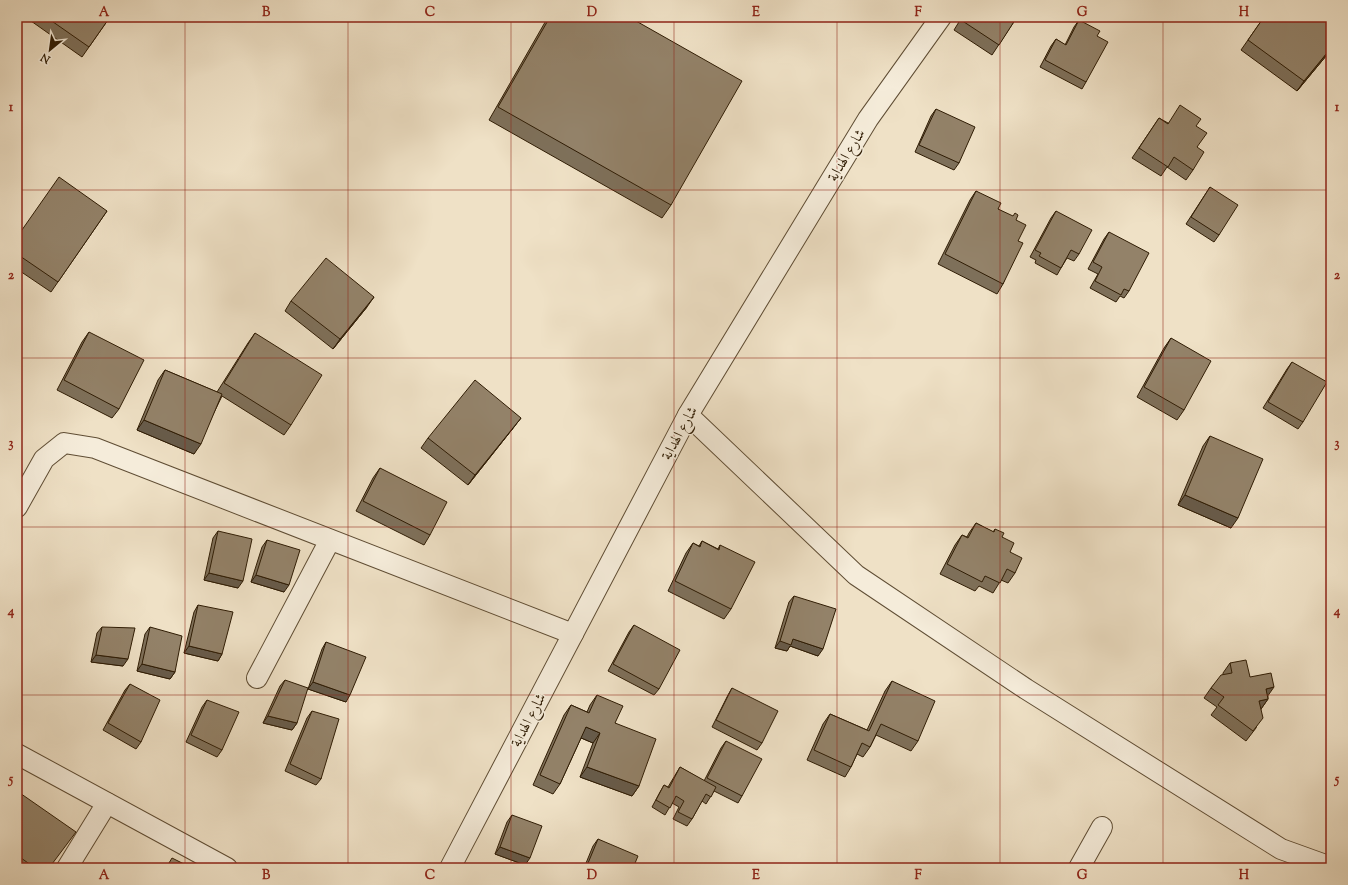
<svg xmlns="http://www.w3.org/2000/svg" width="1348" height="885" font-family="'Sorts Mill Goudy',Amiri,serif">
  <style>
    .lines { fill: none; stroke-linecap: round; stroke-linejoin: round }
    .street-casing { stroke: #5f4d34; stroke-width: 22 }
    .street { stroke: #f5ecda; stroke-width: 20 }
    .wall { fill: #7e705a; stroke: #2f1c04 }
    .shaded-wall { fill: #675b4a; stroke: #2f1c04 }
    .building { fill: #938269; stroke: #2f1c04 }
    .grid { fill: none; stroke: #8f2418; stroke-width: 1; stroke-opacity: 0.55 }
    .labels { text-anchor: middle; stroke-width: 3; stroke-linejoin: round; paint-order: stroke }
    .street-label { font-size: 15px; fill: #2f1c04; stroke: #f5ecda }
    .neatline { fill: none; stroke: #8f2418; stroke-width: 1.5 }
    .grid-label { font-size: 13px; text-anchor: middle; font-weight: bold; fill: #8f2418 }
  </style>
  <rect width="100%" height="100%" fill="#efe1c6"/>
  <filter id="stains"><feTurbulence type="fractalNoise" baseFrequency=".005" numOctaves="4"/><feColorMatrix values="0 0 0 0 .2 0 0 0 0 .09 0 0 0 0 .02 0 0 0 .5 -.17"/></filter>
  <radialGradient id="worn" r=".72"><stop offset=".6" stop-color="#630" stop-opacity="0"/><stop offset="1" stop-color="#630" stop-opacity=".3"/></radialGradient>
  <g class="lines">
    <defs>
      <g id="street">
        <path d="M 688,415 L 856,575 L 1026,689 L 1281,849 L 1331,867"/>
        <path d="M 17,507 L 44,459 L 64,443 L 95,448 L 573,634"/>
        <path d="M 257,678 L 330,540"/>
        <path d="M 17,754 L 227,868"/>
        <path d="M 67,868 L 107,803"/>
        <path d="M 450,868 L 688,415 L 868,119 L 941,17"/>
        <path d="M 1079,868 L 1102,827"/>
      </g>
    </defs>
    <use href="#street" class="street-casing"/>
    <use href="#street" class="street"/>
  </g>
  <g class="wall">
    <path d="M 34,17 L 110,17 L 82,57 L 31,21 Z"/>
    <path d="M 548,17 L 629,17 L 671,205 L 662,218 L 489,120 Z"/>
    <path d="M 962,17 L 1017,17 L 992,55 L 954,30 Z"/>
    <path d="M 1264,17 L 1331,50 L 1297,91 L 1241,50 Z"/>
    <path d="M 1079,20 L 1097,36 L 1086,82 L 1082,89 L 1040,67 L 1051,46 L 1056,39 L 1065,45 L 1074,27 Z"/>
    <path d="M 936,109 L 959,163 L 954,170 L 915,152 L 931,116 Z"/>
    <path d="M 1159,118 L 1168,123 L 1196,126 L 1197,147 L 1193,170 L 1186,180 L 1167,167 L 1161,176 L 1132,158 Z"/>
    <path d="M 1210,187 L 1219,235 L 1214,242 L 1186,224 Z"/>
    <path d="M 976,191 L 998,209 L 1016,220 L 1018,241 L 1003,284 L 997,294 L 938,264 L 970,200 Z"/>
    <path d="M 107,211 L 51,292 L 17,269 L 17,237 Z"/>
    <path d="M 1056,211 L 1079,254 L 1074,261 L 1067,258 L 1061,268 L 1057,275 L 1035,263 L 1036,260 L 1030,257 L 1051,218 Z"/>
    <path d="M 1109,232 L 1129,291 L 1124,298 L 1120,296 L 1116,302 L 1090,288 L 1098,274 L 1088,269 L 1104,239 Z"/>
    <path d="M 291,301 L 367,307 L 333,349 L 285,311 Z"/>
    <path d="M 89,332 L 119,409 L 112,418 L 57,390 L 82,342 Z"/>
    <path d="M 255,333 L 291,425 L 284,435 L 222,396 L 194,454 L 137,430 L 158,380 L 165,370 L 217,392 L 248,343 Z"/>
    <path d="M 1171,338 L 1184,410 L 1177,420 L 1137,397 L 1164,348 Z"/>
    <path d="M 1292,362 L 1303,422 L 1298,429 L 1263,408 L 1287,369 Z"/>
    <path d="M 514,427 L 468,485 L 421,448 L 428,438 Z"/>
    <path d="M 1210,436 L 1231,528 L 1178,505 L 1203,446 Z"/>
    <path d="M 380,468 L 430,535 L 424,545 L 356,511 L 373,478 Z"/>
    <path d="M 976,523 L 993,532 L 995,529 L 1002,537 L 1010,552 L 1015,573 L 1008,583 L 1001,580 L 993,593 L 979,586 L 975,591 L 940,574 L 955,545 L 962,535 L 967,537 L 969,533 Z"/>
    <path d="M 218,531 L 238,588 L 204,580 L 213,538 Z"/>
    <path d="M 267,540 L 284,592 L 251,582 L 262,547 Z"/>
    <path d="M 702,541 L 718,549 L 720,545 L 731,609 L 724,619 L 668,591 L 686,553 L 693,543 L 699,546 Z"/>
    <path d="M 794,596 L 818,656 L 790,646 L 787,651 L 775,648 L 789,602 Z"/>
    <path d="M 198,605 L 222,654 L 218,661 L 184,653 L 194,612 Z"/>
    <path d="M 634,625 L 659,689 L 654,695 L 608,671 L 629,632 Z"/>
    <path d="M 102,627 L 123,666 L 91,662 L 97,633 Z"/>
    <path d="M 150,627 L 175,672 L 170,679 L 137,671 L 145,634 Z"/>
    <path d="M 326,642 L 346,702 L 308,689 L 322,649 Z"/>
    <path d="M 1230,663 L 1250,677 L 1268,696 L 1268,699 L 1261,709 L 1256,728 L 1246,741 L 1211,715 L 1217,707 L 1204,698 L 1211,688 L 1223,675 L 1223,673 Z"/>
    <path d="M 285,680 L 297,723 L 292,730 L 263,723 L 280,686 Z"/>
    <path d="M 892,681 L 918,741 L 911,751 L 876,735 L 870,747 L 863,757 L 857,754 L 851,767 L 845,777 L 807,760 L 823,724 L 830,714 L 867,730 L 885,691 Z"/>
    <path d="M 130,684 L 141,742 L 136,749 L 103,730 L 125,690 Z"/>
    <path d="M 732,688 L 762,743 L 757,750 L 712,727 L 728,695 Z"/>
    <path d="M 597,695 L 615,723 L 639,786 L 632,796 L 580,777 L 593,743 L 581,738 L 560,784 L 553,794 L 533,785 L 564,715 L 571,705 L 587,712 L 590,705 Z"/>
    <path d="M 207,700 L 222,750 L 217,757 L 186,742 L 202,707 Z"/>
    <path d="M 312,711 L 321,779 L 316,785 L 285,771 L 307,718 Z"/>
    <path d="M 726,741 L 742,796 L 738,803 L 714,791 L 706,804 L 702,801 L 692,819 L 687,826 L 673,819 L 679,807 L 672,803 L 665,815 L 652,807 L 660,792 L 664,785 L 668,787 L 680,767 L 704,781 L 721,748 Z"/>
    <path d="M 17,791 L 50,868 L 17,868 Z"/>
    <path d="M 512,815 L 525,865 L 495,854 L 507,822 Z"/>
    <path d="M 598,839 L 633,868 L 584,868 L 593,846 Z"/>
  </g>
  <g class="shaded-wall">
    <path d="M 1331,48 L 1331,50 L 1297,91 L 1304,81 Z"/>
    <path d="M 374,297 L 367,307 L 333,349 L 340,339 Z"/>
    <path d="M 521,418 L 514,427 L 468,485 L 475,475 Z"/>
    <path d="M 144,420 L 201,444 L 194,454 L 137,430 Z"/>
    <path d="M 1185,495 L 1238,518 L 1231,528 L 1178,505 Z"/>
    <path d="M 209,573 L 243,581 L 238,588 L 204,580 Z"/>
    <path d="M 256,575 L 289,585 L 284,592 L 251,582 Z"/>
    <path d="M 793,639 L 823,649 L 818,656 L 790,646 L 787,651 L 775,648 L 780,641 Z"/>
    <path d="M 189,646 L 222,654 L 218,661 L 184,653 Z"/>
    <path d="M 96,655 L 128,659 L 123,666 L 91,662 Z"/>
    <path d="M 142,664 L 175,672 L 170,679 L 137,671 Z"/>
    <path d="M 313,682 L 350,695 L 346,702 L 308,689 Z"/>
    <path d="M 1274,687 L 1267,697 L 1266,689 Z"/>
    <path d="M 1268,699 L 1261,709 L 1252,711 L 1259,701 Z"/>
    <path d="M 268,716 L 297,723 L 292,730 L 263,723 Z"/>
    <path d="M 586,727 L 600,733 L 593,743 L 579,737 Z"/>
    <path d="M 587,767 L 639,786 L 632,796 L 580,777 Z"/>
    <path d="M 500,847 L 530,858 L 525,865 L 495,854 Z"/>
  </g>
  <g class="building">
    <path d="M 46,17 L 110,17 L 89,47 Z"/>
    <path d="M 550,17 L 629,17 L 742,81 L 671,205 L 498,107 Z"/>
    <path d="M 962,17 L 1017,17 L 999,45 L 961,20 Z"/>
    <path d="M 1264,17 L 1331,17 L 1331,48 L 1304,81 L 1248,40 Z"/>
    <path d="M 1079,20 L 1100,31 L 1097,36 L 1108,42 L 1086,82 L 1045,60 L 1056,39 L 1066,45 Z"/>
    <path d="M 1180,105 L 1201,119 L 1196,126 L 1207,133 L 1197,147 L 1204,152 L 1193,170 L 1174,157 L 1168,167 L 1139,148 L 1159,118 L 1168,124 Z"/>
    <path d="M 936,109 L 975,127 L 959,163 L 919,145 Z"/>
    <path d="M 59,177 L 107,211 L 58,282 L 17,254 L 17,237 Z"/>
    <path d="M 1210,187 L 1238,205 L 1219,235 L 1191,217 Z"/>
    <path d="M 976,191 L 1001,203 L 998,209 L 1013,216 L 1015,213 L 1018,215 L 1016,220 L 1026,225 L 1018,241 L 1023,243 L 1003,284 L 945,254 Z"/>
    <path d="M 1056,211 L 1092,230 L 1079,254 L 1071,250 L 1061,268 L 1039,256 L 1041,253 L 1035,250 Z"/>
    <path d="M 1109,232 L 1149,253 L 1129,291 L 1124,289 L 1121,295 L 1095,281 L 1102,267 L 1093,262 Z"/>
    <path d="M 326,258 L 374,297 L 340,339 L 291,301 Z"/>
    <path d="M 89,332 L 144,360 L 119,409 L 64,380 Z"/>
    <path d="M 255,333 L 322,375 L 291,425 L 224,383 Z"/>
    <path d="M 1171,338 L 1211,361 L 1184,410 L 1144,387 Z"/>
    <path d="M 1292,362 L 1327,382 L 1303,422 L 1268,402 Z"/>
    <path d="M 165,370 L 222,394 L 201,444 L 144,420 Z"/>
    <path d="M 475,380 L 521,418 L 475,475 L 428,438 Z"/>
    <path d="M 1210,436 L 1263,459 L 1238,518 L 1185,495 Z"/>
    <path d="M 380,468 L 447,502 L 430,535 L 363,501 Z"/>
    <path d="M 976,523 L 994,532 L 995,529 L 1004,533 L 1002,537 L 1014,543 L 1010,552 L 1022,558 L 1015,573 L 1007,569 L 1000,583 L 985,576 L 982,582 L 947,564 L 962,535 L 968,538 Z"/>
    <path d="M 218,531 L 252,539 L 243,581 L 209,573 Z"/>
    <path d="M 267,540 L 300,550 L 289,585 L 256,575 Z"/>
    <path d="M 702,541 L 719,550 L 720,545 L 755,562 L 731,609 L 675,581 L 693,543 L 700,547 Z"/>
    <path d="M 794,596 L 836,609 L 823,649 L 793,639 L 791,645 L 780,641 Z"/>
    <path d="M 198,605 L 233,612 L 222,654 L 189,646 Z"/>
    <path d="M 634,625 L 680,650 L 659,689 L 613,664 Z"/>
    <path d="M 102,627 L 135,628 L 128,659 L 96,655 Z"/>
    <path d="M 150,627 L 182,636 L 175,672 L 142,664 Z"/>
    <path d="M 326,642 L 366,657 L 350,695 L 313,682 Z"/>
    <path d="M 1246,660 L 1250,677 L 1271,673 L 1274,687 L 1266,689 L 1268,699 L 1259,701 L 1263,718 L 1253,731 L 1218,705 L 1224,697 L 1211,688 L 1221,675 L 1232,673 L 1230,663 Z"/>
    <path d="M 285,680 L 308,688 L 297,723 L 268,716 Z"/>
    <path d="M 892,681 L 935,701 L 918,741 L 881,724 L 870,747 L 862,743 L 851,767 L 814,750 L 830,714 L 869,731 Z"/>
    <path d="M 130,684 L 160,700 L 141,742 L 108,723 Z"/>
    <path d="M 732,688 L 778,711 L 762,743 L 716,720 Z"/>
    <path d="M 597,695 L 623,706 L 615,723 L 656,739 L 639,786 L 587,767 L 600,733 L 586,727 L 560,784 L 540,775 L 571,705 L 589,713 Z"/>
    <path d="M 207,700 L 239,712 L 222,750 L 191,735 Z"/>
    <path d="M 312,711 L 339,719 L 321,779 L 290,764 Z"/>
    <path d="M 726,741 L 762,759 L 742,796 L 707,778 Z"/>
    <path d="M 680,767 L 716,787 L 711,797 L 706,794 L 692,819 L 678,812 L 684,801 L 676,796 L 670,808 L 656,800 L 664,785 L 669,788 Z"/>
    <path d="M 17,791 L 76,832 L 49,868 L 35,868 L 17,855 Z"/>
    <path d="M 512,815 L 542,826 L 530,858 L 500,847 Z"/>
    <path d="M 598,839 L 638,856 L 633,868 L 586,868 Z"/>
    <path d="M 172,858 L 192,868 L 166,868 Z"/>
  </g>
  <path class="grid" d="M 185,17 L 185,868M 348,17 L 348,868M 511,17 L 511,868M 674,17 L 674,868M 837,17 L 837,868M 1000,17 L 1000,868M 1163,17 L 1163,868M 17,190 L 1331,190M 17,358 L 1331,358M 17,527 L 1331,527M 17,695 L 1331,695"/>
  <g class="labels">
    <g class="street-label">
      <text transform="translate(846 155) rotate(-59)" y="5">شارع الهداية</text>
      <text transform="translate(679 433) rotate(-61)" y="5">شارع الهداية</text>
      <text transform="translate(528 720) rotate(-62)" y="5">شارع الهداية</text>
    </g>
  </g>
  <rect width="1348" height="885" fill="none" stroke="#efe1c6" stroke-width="44"/>
  <g transform="translate(50 50) rotate(209)" stroke="#f5ecda" stroke-width="3" paint-order="stroke">
  <path d="M0-3L7 15L0 10L-7 15Z" fill="#2f1c04"/>
  <text y="-6" font-size="11" font-weight="bold" text-anchor="middle" fill="#2f1c04">N</text>
  </g>
  <rect x="22" y="22" width="1304" height="841" class="neatline"/>
  <g class="grid-label">
    <text x="104" y="16">A</text>
    <text x="266" y="16">B</text>
    <text x="430" y="16">C</text>
    <text x="592" y="16">D</text>
    <text x="756" y="16">E</text>
    <text x="918" y="16">F</text>
    <text x="1082" y="16">G</text>
    <text x="1244" y="16">H</text>
    <text x="11" y="111">1</text>
    <text x="1337" y="111">1</text>
    <text x="11" y="279">2</text>
    <text x="1337" y="279">2</text>
    <text x="11" y="447">3</text>
    <text x="1337" y="447">3</text>
    <text x="11" y="615">4</text>
    <text x="1337" y="615">4</text>
    <text x="11" y="783">5</text>
    <text x="1337" y="783">5</text>
    <text x="104" y="879">A</text>
    <text x="266" y="879">B</text>
    <text x="430" y="879">C</text>
    <text x="592" y="879">D</text>
    <text x="756" y="879">E</text>
    <text x="918" y="879">F</text>
    <text x="1082" y="879">G</text>
    <text x="1244" y="879">H</text>
  </g>
  <rect width="100%" height="100%" filter="url(#stains)"/>
  <rect width="100%" height="100%" fill="url(#worn)"/>
</svg>
